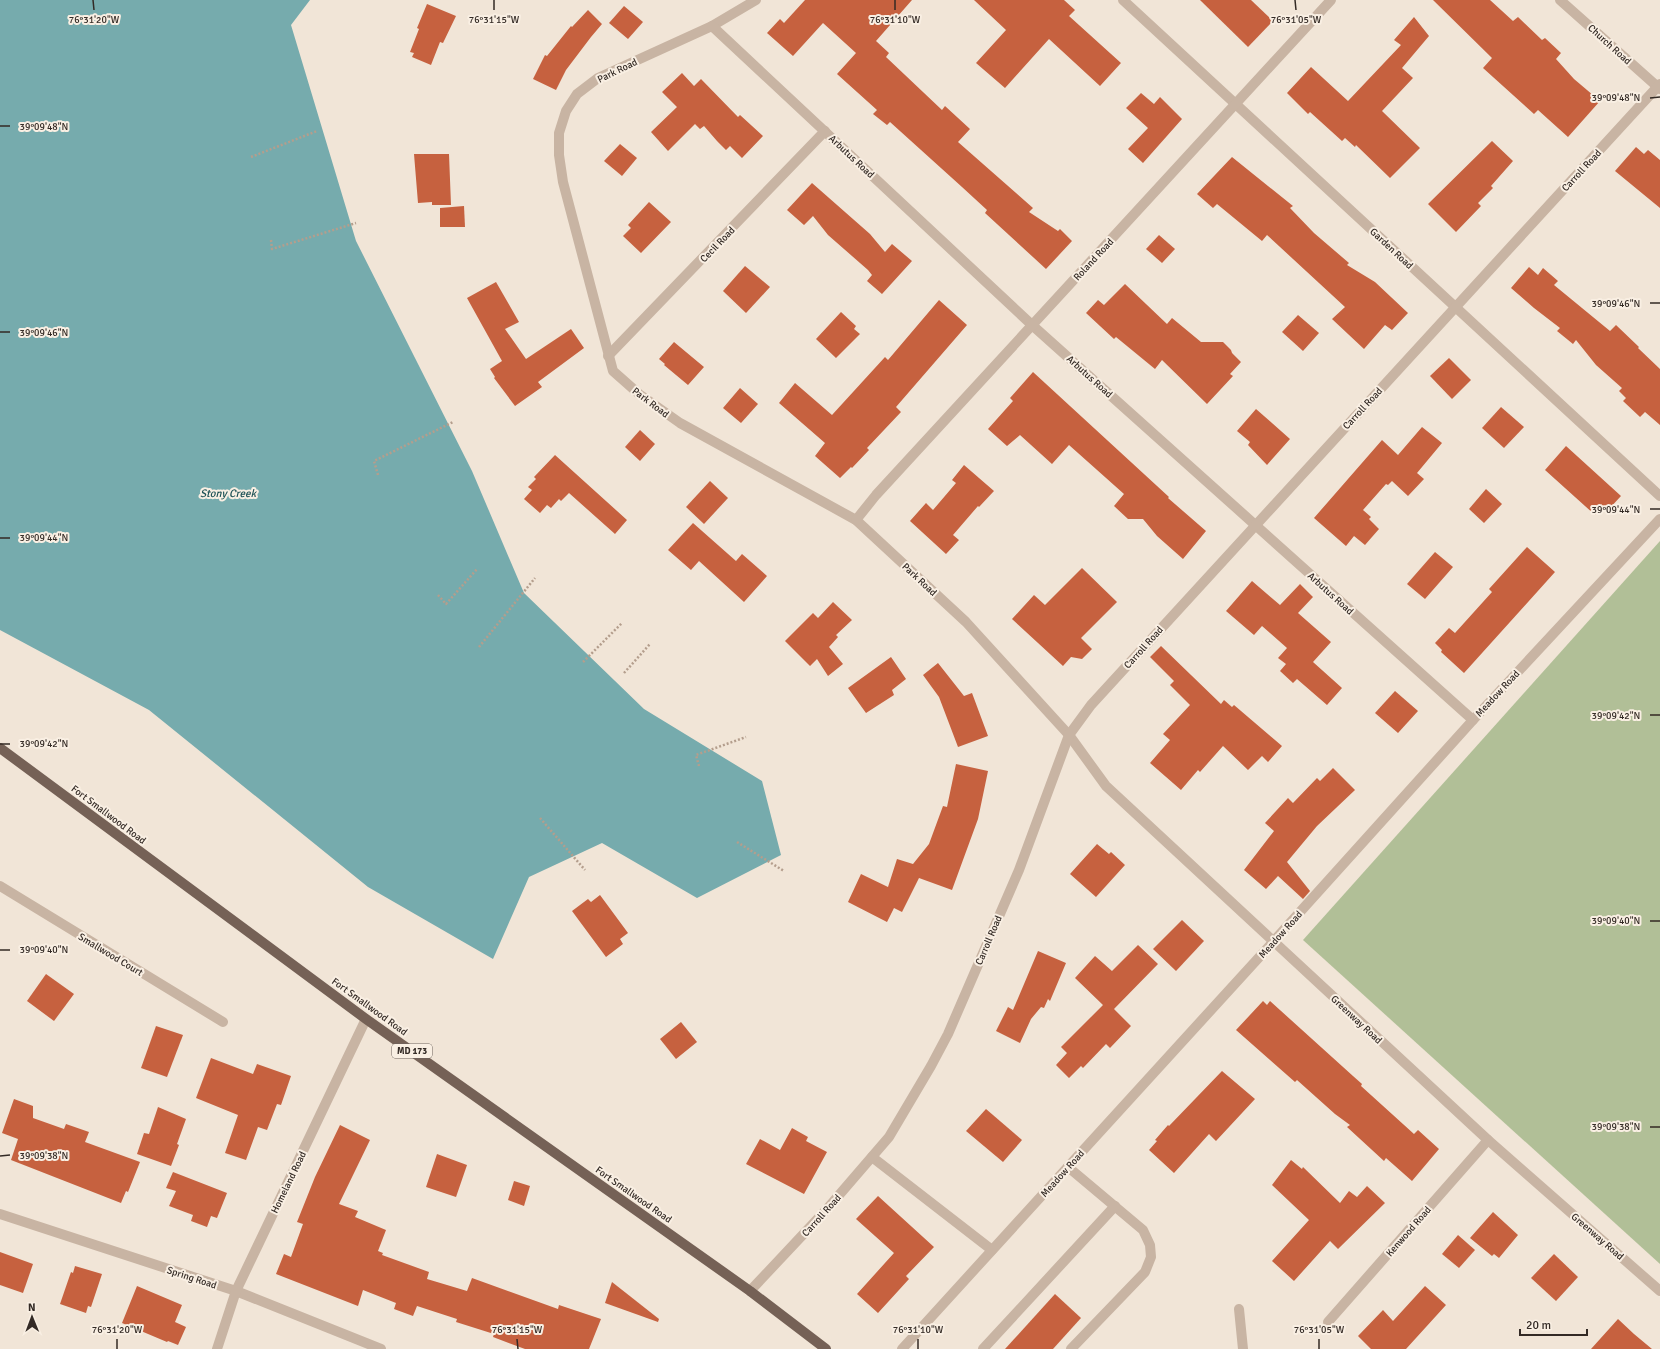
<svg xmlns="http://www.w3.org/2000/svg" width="1660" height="1349" font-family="Signika,sans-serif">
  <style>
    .green { fill: #b1bf97 }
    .water { fill: #76abad }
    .building { fill: #c6613f }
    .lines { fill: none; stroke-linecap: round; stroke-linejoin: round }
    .path { stroke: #b49e8d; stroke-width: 2.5; stroke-dasharray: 2 2; stroke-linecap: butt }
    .minor { stroke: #c8b4a3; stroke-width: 10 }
    .major { stroke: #756156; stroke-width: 10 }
    .ticks { fill: none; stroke: #332a25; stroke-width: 1.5 }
    .labels { text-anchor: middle; stroke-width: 4; stroke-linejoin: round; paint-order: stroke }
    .shield { fill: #f9efe3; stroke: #6e655e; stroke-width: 1 }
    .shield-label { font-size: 9px; font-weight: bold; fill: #332a25 }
    .street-label { font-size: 10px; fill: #332a25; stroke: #f9efe3 }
    .water-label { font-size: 11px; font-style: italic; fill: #1b5054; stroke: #f9efe3 }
    .ticks-label { font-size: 10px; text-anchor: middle; fill: #332a25; stroke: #f9efe3; stroke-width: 4; stroke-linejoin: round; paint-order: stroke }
  </style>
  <rect width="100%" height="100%" fill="#f1e5d7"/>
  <path class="green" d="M 1660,541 L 1660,1264 L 1303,940 Z"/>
  <path class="water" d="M 0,0 L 310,0 L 291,25 L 356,241 L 472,471 L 524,593 L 644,709 L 762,781 L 781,855 L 697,898 L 602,843 L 529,877 L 493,959 L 368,887 L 149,710 L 0,630 Z"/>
  <g class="building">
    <path d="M 805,0 L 912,0 L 876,41 L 889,53 L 886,57 L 942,110 L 945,106 L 970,129 L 958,142 L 1033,208 L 1029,212 L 1058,231 L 1060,229 L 1072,241 L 1046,269 L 985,213 L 987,210 L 962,187 L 890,122 L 887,125 L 873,114 L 877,110 L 837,74 L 856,53 L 823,23 L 793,56 L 767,33 L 780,19 L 784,23 Z"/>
    <path d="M 974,0 L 1064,0 L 1075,10 L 1069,16 L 1121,63 L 1100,86 L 1049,39 L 1005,88 L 976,63 L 1006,30 Z"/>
    <path d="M 1200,0 L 1251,0 L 1273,21 L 1248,47 Z"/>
    <path d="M 1433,0 L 1490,0 L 1513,21 L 1518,17 L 1542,40 L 1545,38 L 1561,53 L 1556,59 L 1574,79 L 1600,101 L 1568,137 L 1538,110 L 1534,114 L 1483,68 L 1492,58 Z"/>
    <path d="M 427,4 L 456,16 L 443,43 L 440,42 L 431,65 L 412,57 L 414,53 L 410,52 L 419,29 L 417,28 Z"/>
    <path d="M 624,6 L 643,22 L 628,39 L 609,23 Z"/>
    <path d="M 588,10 L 602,24 L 591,37 L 566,70 L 556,90 L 533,79 L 545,55 L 547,56 L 571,26 L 572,27 Z"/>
    <path d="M 1414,17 L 1429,36 L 1402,68 L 1413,78 L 1382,111 L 1420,148 L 1390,178 L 1356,145 L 1355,147 L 1345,138 L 1342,141 L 1310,112 L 1308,114 L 1287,93 L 1311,67 L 1348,101 L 1401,45 L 1394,40 Z"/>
    <path d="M 682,73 L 694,86 L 701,79 L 738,117 L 740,115 L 763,136 L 742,158 L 730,146 L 726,150 L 717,141 L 704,126 L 700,129 L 695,124 L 668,151 L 651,132 L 677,107 L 662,92 Z"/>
    <path d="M 1141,93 L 1154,104 L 1160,97 L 1182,119 L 1143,163 L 1128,149 L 1148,128 L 1126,108 Z"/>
    <path d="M 1492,141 L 1513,161 L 1491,186 L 1493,188 L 1478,203 L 1481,206 L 1456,232 L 1428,204 Z"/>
    <path d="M 620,144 L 637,158 L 622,176 L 604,161 Z"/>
    <path d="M 1636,147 L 1644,154 L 1648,150 L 1660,160 L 1660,208 L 1615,171 Z"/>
    <path d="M 414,154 L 449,154 L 451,205 L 432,205 L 432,202 L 418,203 Z"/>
    <path d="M 1232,157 L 1293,206 L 1290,208 L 1314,233 L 1349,263 L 1347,265 L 1375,282 L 1408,313 L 1392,330 L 1385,325 L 1364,349 L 1332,319 L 1345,307 L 1267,235 L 1262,241 L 1217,204 L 1213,208 L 1197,194 Z"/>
    <path d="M 812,183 L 870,234 L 885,252 L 892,244 L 912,261 L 882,294 L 867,281 L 872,275 L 868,270 L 828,235 L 813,216 L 804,225 L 787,210 Z"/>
    <path d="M 649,202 L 671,222 L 641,253 L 623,236 L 631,228 L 628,225 Z"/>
    <path d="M 464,206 L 465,227 L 440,227 L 440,208 Z"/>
    <path d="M 1159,235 L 1175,249 L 1162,263 L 1146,249 Z"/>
    <path d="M 745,266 L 770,287 L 746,313 L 723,291 Z"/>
    <path d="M 1529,267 L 1538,275 L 1543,268 L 1558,281 L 1554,285 L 1610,331 L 1616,325 L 1639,347 L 1638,348 L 1660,369 L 1660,425 L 1645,412 L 1640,417 L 1623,401 L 1626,398 L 1619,391 L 1622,388 L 1596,365 L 1576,340 L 1573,344 L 1557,331 L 1560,328 L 1534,308 L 1511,288 Z"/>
    <path d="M 496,282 L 519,322 L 505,329 L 526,359 L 571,329 L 584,348 L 538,382 L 542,387 L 515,406 L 494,378 L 495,377 L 490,369 L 502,361 L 467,298 Z"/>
    <path d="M 1125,284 L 1167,324 L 1172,318 L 1201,342 L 1223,342 L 1231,350 L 1232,353 L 1241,362 L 1230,374 L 1233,376 L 1207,404 L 1162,360 L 1155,369 L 1116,337 L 1114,339 L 1086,313 L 1098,300 L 1104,305 Z"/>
    <path d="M 939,300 L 967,325 L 896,407 L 901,412 L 867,448 L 869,450 L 852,468 L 851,467 L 840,478 L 815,456 L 825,443 L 779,403 L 795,383 L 832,415 L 885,357 L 888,360 Z"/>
    <path d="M 841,312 L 856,326 L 854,329 L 860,334 L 836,358 L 816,339 Z"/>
    <path d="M 1298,315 L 1319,333 L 1303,351 L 1282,332 Z"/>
    <path d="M 674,342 L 704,367 L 688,385 L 664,365 L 665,364 L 659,359 Z"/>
    <path d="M 1449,358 L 1471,380 L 1452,399 L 1430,376 Z"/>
    <path d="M 1033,372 L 1169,497 L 1168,498 L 1206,531 L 1183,559 L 1157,536 L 1143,519 L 1128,519 L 1114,506 L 1124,494 L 1069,445 L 1052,464 L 1020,435 L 1007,446 L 988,429 L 1013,401 L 1010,398 Z"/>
    <path d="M 740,388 L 758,404 L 741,423 L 723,408 Z"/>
    <path d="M 1501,407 L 1524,427 L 1504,448 L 1482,428 Z"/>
    <path d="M 1256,409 L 1290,439 L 1267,465 L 1248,445 L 1250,442 L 1237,431 Z"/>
    <path d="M 1422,427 L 1442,443 L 1417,473 L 1424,479 L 1408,496 L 1392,481 L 1388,485 L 1386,484 L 1363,510 L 1371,517 L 1369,519 L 1379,529 L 1365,545 L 1354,536 L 1346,546 L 1314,518 L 1382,440 L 1398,455 Z"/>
    <path d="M 640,430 L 655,444 L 640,461 L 625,447 Z"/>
    <path d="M 1566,446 L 1621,496 L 1608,510 L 1603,506 L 1595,515 L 1545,470 Z"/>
    <path d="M 555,455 L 627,520 L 615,534 L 569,493 L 561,501 L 559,499 L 551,508 L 547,505 L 540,513 L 524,499 L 532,490 L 528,487 L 536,479 L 534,477 Z"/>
    <path d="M 964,465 L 994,491 L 979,507 L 978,506 L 953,535 L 959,540 L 946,554 L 910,521 L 926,503 L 933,510 L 956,483 L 952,480 Z"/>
    <path d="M 710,481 L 728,498 L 704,524 L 686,507 Z"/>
    <path d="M 1486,489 L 1502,504 L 1484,523 L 1469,509 Z"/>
    <path d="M 693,523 L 736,561 L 742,554 L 767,576 L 744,602 L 699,561 L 691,570 L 668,550 Z"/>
    <path d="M 1527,547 L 1555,572 L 1464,673 L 1441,652 L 1442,650 L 1435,643 L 1449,628 L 1455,633 L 1492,592 L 1489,589 Z"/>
    <path d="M 1435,552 L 1453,567 L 1425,599 L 1407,584 Z"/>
    <path d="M 1082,568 L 1117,602 L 1081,638 L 1092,649 L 1082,659 L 1071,657 L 1063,666 L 1012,619 L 1034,595 L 1045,605 Z"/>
    <path d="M 1252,581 L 1280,605 L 1300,584 L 1313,597 L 1298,613 L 1331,642 L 1313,662 L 1342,688 L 1327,705 L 1297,679 L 1293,683 L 1280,671 L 1286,664 L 1278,658 L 1287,648 L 1262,626 L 1254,635 L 1226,611 Z"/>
    <path d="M 833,602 L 852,620 L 836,635 L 838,637 L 829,647 L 843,664 L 828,676 L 817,659 L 810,666 L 785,641 L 813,613 L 818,618 Z"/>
    <path d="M 1161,646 L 1221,704 L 1224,700 L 1232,707 L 1234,705 L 1282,746 L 1268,762 L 1262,756 L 1248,770 L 1223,746 L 1200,772 L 1198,770 L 1181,790 L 1150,763 L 1170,740 L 1163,734 L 1190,705 L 1170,685 L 1174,681 L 1150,657 Z"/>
    <path d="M 891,657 L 906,679 L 892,690 L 894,695 L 866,713 L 848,688 Z"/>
    <path d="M 938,663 L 964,696 L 972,693 L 988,736 L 958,747 L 939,697 L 923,675 Z"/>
    <path d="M 1395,691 L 1418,711 L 1398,733 L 1375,713 Z"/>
    <path d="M 956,764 L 988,771 L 978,819 L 952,890 L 919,878 L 902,912 L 894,908 L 887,922 L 848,902 L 861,874 L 888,887 L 897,859 L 913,864 L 929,844 L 943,806 L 947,807 Z"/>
    <path d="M 1333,768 L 1355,790 L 1317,826 L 1287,862 L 1310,891 L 1303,899 L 1278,876 L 1266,889 L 1244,870 L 1274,831 L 1265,823 L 1288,798 L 1293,803 L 1317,778 L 1320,781 Z"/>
    <path d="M 1097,844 L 1109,854 L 1111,852 L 1125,865 L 1096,897 L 1070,874 Z"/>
    <path d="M 600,895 L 628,933 L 620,939 L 623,944 L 606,957 L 572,911 L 588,899 L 591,902 Z"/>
    <path d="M 1182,920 L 1204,941 L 1176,971 L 1153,949 Z"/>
    <path d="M 1138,945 L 1158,964 L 1114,1009 L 1131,1026 L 1110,1048 L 1106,1044 L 1083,1068 L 1081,1066 L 1069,1078 L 1056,1065 L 1067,1053 L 1061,1047 L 1103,1005 L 1075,978 L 1095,956 L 1112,971 Z"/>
    <path d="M 1038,951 L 1066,963 L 1050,1001 L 1048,999 L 1044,1008 L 1041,1007 L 1031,1019 L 1020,1043 L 996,1031 L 1008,1007 L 1013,1010 Z"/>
    <path d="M 46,974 L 74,994 L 54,1021 L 27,1001 Z"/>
    <path d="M 1263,1001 L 1267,1005 L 1270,1001 L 1353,1076 L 1362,1084 L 1361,1086 L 1414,1134 L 1418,1130 L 1439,1149 L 1412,1181 L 1386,1158 L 1384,1161 L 1347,1127 L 1350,1125 L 1335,1114 L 1297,1080 L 1295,1082 L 1236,1030 Z"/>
    <path d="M 681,1022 L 697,1042 L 676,1059 L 660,1039 Z"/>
    <path d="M 156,1026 L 183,1035 L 167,1077 L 141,1068 Z"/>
    <path d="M 211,1058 L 253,1074 L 257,1064 L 291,1076 L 281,1105 L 277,1104 L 267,1130 L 258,1127 L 246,1160 L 225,1153 L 238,1115 L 196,1098 Z"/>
    <path d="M 1222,1071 L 1255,1099 L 1216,1141 L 1209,1134 L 1174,1173 L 1149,1150 L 1157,1141 L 1155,1140 L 1168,1125 L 1169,1126 Z"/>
    <path d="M 14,1099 L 33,1106 L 33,1118 L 64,1129 L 66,1124 L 89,1132 L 85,1142 L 140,1162 L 128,1192 L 126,1191 L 121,1203 L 11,1160 L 18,1139 L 2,1133 Z"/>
    <path d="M 158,1107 L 186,1119 L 177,1144 L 179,1145 L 171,1166 L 137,1154 L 144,1133 L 149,1134 Z"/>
    <path d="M 986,1109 L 1022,1140 L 1003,1162 L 966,1131 Z"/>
    <path d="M 340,1125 L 370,1140 L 339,1204 L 358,1211 L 355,1217 L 386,1230 L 378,1251 L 383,1253 L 382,1255 L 429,1272 L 427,1279 L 467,1291 L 472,1278 L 558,1309 L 559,1305 L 601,1319 L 589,1349 L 525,1349 L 493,1337 L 494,1334 L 456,1322 L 457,1319 L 417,1306 L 413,1316 L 394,1309 L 396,1303 L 363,1290 L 358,1306 L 276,1274 L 284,1254 L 291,1257 L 303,1224 L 297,1222 L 315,1177 Z"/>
    <path d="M 792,1128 L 808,1137 L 806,1141 L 827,1152 L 804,1194 L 746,1164 L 760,1139 L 780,1150 Z"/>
    <path d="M 437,1154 L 467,1165 L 456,1197 L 426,1187 Z"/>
    <path d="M 1291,1160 L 1302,1169 L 1303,1167 L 1340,1203 L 1349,1191 L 1357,1197 L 1367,1186 L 1385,1203 L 1338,1249 L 1330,1241 L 1294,1281 L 1272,1261 L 1309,1220 L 1272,1185 Z"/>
    <path d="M 173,1172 L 227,1193 L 217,1218 L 211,1216 L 207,1227 L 191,1221 L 193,1215 L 169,1206 L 176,1191 L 166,1188 Z"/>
    <path d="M 514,1181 L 530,1186 L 524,1206 L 508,1200 Z"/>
    <path d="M 878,1196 L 934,1247 L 906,1276 L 909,1279 L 878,1313 L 857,1294 L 894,1253 L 856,1219 Z"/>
    <path d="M 1493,1212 L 1518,1235 L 1499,1258 L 1494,1254 L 1492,1256 L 1470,1238 Z"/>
    <path d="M 1458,1235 L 1475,1250 L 1459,1268 L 1442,1254 Z"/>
    <path d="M 0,1252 L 33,1264 L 23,1293 L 0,1285 Z"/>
    <path d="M 1554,1254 L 1578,1277 L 1556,1301 L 1531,1278 Z"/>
    <path d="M 75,1266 L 102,1274 L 91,1307 L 88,1306 L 86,1313 L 60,1304 L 71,1272 L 73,1273 Z"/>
    <path d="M 612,1282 L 659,1319 L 658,1322 L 605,1303 Z"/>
    <path d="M 137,1286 L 182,1305 L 175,1322 L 186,1327 L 178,1345 L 168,1341 L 167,1342 L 122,1323 Z"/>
    <path d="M 1425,1286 L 1446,1305 L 1406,1349 L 1371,1349 L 1358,1336 L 1383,1310 L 1393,1321 Z"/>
    <path d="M 1055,1294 L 1081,1318 L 1053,1349 L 1005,1349 Z"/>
    <path d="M 1618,1319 L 1634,1334 L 1652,1349 L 1591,1349 Z"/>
  </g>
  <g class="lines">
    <g class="path">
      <path d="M 251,157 L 317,131"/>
      <path d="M 271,240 L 272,249 L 356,223"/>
      <path d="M 378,475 L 374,461 L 453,422"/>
      <path d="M 438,595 L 446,604 L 477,569"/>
      <path d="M 479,647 L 535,578"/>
      <path d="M 583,662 L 622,623"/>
      <path d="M 624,673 L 650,644"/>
      <path d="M 699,766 L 696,755 L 746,737"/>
      <path d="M 540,818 L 585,870"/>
      <path d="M 737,842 L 784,871"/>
    </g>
    <g class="minor">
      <path d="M 756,0 L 712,26 L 598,78 L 577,94 L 566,111 L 559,133 L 559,155 L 563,182 L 613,371 L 639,394 L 680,423 L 856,520 L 966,622 L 1069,735 L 1106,786 L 1488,1140 L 1660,1291"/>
      <path d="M 1123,0 L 1660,496"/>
      <path d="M 1560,0 L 1660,89"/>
      <path d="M 712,26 L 1032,325 L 1473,720"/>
      <path d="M 608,356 L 825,131"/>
      <path d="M 856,520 L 876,495 L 1331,0"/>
      <path d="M 0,886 L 223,1022"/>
      <path d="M 872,1157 L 992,1250"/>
      <path d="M 1068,1167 L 1143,1230 L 1150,1245 L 1151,1257 L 1145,1272 L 1071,1349"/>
      <path d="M 0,1214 L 236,1291 L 381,1349"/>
      <path d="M 750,1291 L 827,1209 L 889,1137 L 931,1066 L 948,1034 L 1019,870 L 1069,735 L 1091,705 L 1660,84"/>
      <path d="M 1239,1309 L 1243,1349"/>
      <path d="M 1328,1322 L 1488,1140"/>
      <path d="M 217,1349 L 236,1291 L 366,1019"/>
      <path d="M 902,1349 L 1273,942 L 1473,720 L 1660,519"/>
      <path d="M 983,1349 L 1115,1206"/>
    </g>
    <path class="major" d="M 0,748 L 366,1019 L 750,1291 L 826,1349"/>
  </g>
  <path class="ticks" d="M 93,0 L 94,10M 494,0 L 494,10M 895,0 L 895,10M 1295,0 L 1296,10M 1650,98 L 1660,97M 0,126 L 10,126M 1650,303 L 1660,303M 0,332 L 10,332M 1650,509 L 1660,509M 0,538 L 10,538M 1650,715 L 1660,715M 0,744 L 10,744M 1650,921 L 1660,921M 0,950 L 10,950M 1650,1127 L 1660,1127M 0,1156 L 10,1155M 117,1339 L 117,1349M 517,1339 L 518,1349M 918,1339 L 918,1349M 1319,1339 L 1319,1349"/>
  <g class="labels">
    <rect class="shield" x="392" y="1044" width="40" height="14" rx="3"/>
    <g class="shield-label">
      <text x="412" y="1054">MD 173</text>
    </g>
    <g class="street-label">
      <text transform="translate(1610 44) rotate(42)" y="4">Church Road</text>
      <text transform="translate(617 70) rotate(-26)" y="4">Park Road</text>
      <text transform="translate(852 156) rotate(43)" y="4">Arbutus Road</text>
      <text transform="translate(1581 170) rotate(-47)" y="4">Carroll Road</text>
      <text transform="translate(717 244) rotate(-46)" y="4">Cecil Road</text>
      <text transform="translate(1392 248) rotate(43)" y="4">Garden Road</text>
      <text transform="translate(1093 259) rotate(-47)" y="4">Roland Road</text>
      <text transform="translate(1090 376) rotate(42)" y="4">Arbutus Road</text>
      <text transform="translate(651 402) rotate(37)" y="4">Park Road</text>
      <text transform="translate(1362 408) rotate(-47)" y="4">Carroll Road</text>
      <text transform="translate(920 579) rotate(43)" y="4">Park Road</text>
      <text transform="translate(1331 593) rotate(42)" y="4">Arbutus Road</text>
      <text transform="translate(1143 647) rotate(-48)" y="4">Carroll Road</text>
      <text transform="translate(1497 693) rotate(-47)" y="4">Meadow Road</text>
      <text transform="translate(109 814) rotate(37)" y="4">Fort Smallwood Road</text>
      <text transform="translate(1280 934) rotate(-48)" y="4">Meadow Road</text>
      <text transform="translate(988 940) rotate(-67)" y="4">Carroll Road</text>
      <text transform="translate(111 954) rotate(31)" y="4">Smallwood Court</text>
      <text transform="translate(370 1006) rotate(36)" y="4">Fort Smallwood Road</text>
      <text transform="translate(1357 1019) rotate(43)" y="4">Greenway Road</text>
      <text transform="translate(1062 1173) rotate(-48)" y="4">Meadow Road</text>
      <text transform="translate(288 1182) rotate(-64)" y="4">Homeland Road</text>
      <text transform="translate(634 1194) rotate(35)" y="4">Fort Smallwood Road</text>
      <text transform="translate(821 1215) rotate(-48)" y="4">Carroll Road</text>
      <text transform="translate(1408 1231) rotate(-49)" y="4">Kenwood Road</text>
      <text transform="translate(1598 1236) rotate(41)" y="4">Greenway Road</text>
      <text transform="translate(192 1277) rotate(18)" y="4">Spring Road</text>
    </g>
    <g class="water-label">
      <text x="228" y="497">Stony Creek</text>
    </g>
  </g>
  <g class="ticks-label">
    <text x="94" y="23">76°31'20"W</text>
    <text x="494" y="23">76°31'15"W</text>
    <text x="895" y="23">76°31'10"W</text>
    <text x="1296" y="23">76°31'05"W</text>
    <text x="1616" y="101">39°09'48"N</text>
    <text x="44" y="130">39°09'48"N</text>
    <text x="1616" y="307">39°09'46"N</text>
    <text x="44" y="336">39°09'46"N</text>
    <text x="1616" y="513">39°09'44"N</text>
    <text x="44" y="541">39°09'44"N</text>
    <text x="1616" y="719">39°09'42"N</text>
    <text x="44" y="747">39°09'42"N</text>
    <text x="1616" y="924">39°09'40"N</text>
    <text x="44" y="953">39°09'40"N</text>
    <text x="1616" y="1130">39°09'38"N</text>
    <text x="44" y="1159">39°09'38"N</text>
    <text x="117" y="1333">76°31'20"W</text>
    <text x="517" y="1333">76°31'15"W</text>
    <text x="918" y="1333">76°31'10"W</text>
    <text x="1319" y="1333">76°31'05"W</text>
  </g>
  <g transform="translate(32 1317) rotate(359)" stroke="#f9efe3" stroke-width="3" paint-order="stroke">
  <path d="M0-3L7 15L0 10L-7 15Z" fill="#332a25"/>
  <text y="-6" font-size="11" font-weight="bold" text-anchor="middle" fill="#332a25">N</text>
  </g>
  <path d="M1520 1329v6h67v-6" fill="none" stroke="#332a25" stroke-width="2"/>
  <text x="1526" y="1329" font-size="12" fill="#332a25" stroke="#f9efe3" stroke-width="3" paint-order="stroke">20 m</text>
</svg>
